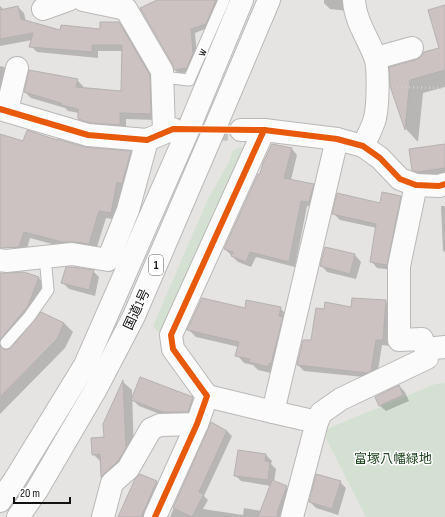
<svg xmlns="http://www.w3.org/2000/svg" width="445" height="517" font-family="'Sofia Sans Condensed','Noto Sans JP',sans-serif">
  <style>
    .green { fill: #d4e1d2 }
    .shadow { fill: #0003 }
    .building { fill: #cbc2c1; stroke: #b4b2b2 }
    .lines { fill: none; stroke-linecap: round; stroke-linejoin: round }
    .street-tunnel { stroke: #c6c4c3; stroke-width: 22; stroke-dasharray: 22 11; stroke-linecap: butt }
    .lane-casing { stroke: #bab8b7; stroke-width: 13 }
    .street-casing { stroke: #bab8b7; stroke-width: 24 }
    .highway-casing { stroke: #bab8b7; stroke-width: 24 }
    .path { stroke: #cfcfce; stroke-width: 2.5; stroke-dasharray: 1 3; stroke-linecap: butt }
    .lane { stroke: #fbfbfb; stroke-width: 11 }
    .street { stroke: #fbfbfb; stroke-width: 22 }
    .highway { stroke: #fbfbfb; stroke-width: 22 }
    .cycleway-casing { stroke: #fff; stroke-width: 8 }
    .cycleway { stroke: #e8590c; stroke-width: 6 }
    .labels { text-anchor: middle; stroke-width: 3; stroke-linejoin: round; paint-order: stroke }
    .shield { fill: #fff; stroke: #5a5958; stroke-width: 1 }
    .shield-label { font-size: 12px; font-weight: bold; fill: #131211 }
    .street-label { font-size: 13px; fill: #131211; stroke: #fff }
    .park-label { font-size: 13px; fill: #214621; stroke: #fff }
  </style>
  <rect width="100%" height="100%" fill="#e6e4e2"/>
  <g class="green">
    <path d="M 253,143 L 163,337 L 153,326 L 208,199 L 229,162 L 233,150 Z"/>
    <path d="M 445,383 L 445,517 L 366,517 L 322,431 L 435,384 Z"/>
  </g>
  <g class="shadow">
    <path d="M 195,0 L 221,0 L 210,27 L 195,33 L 197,57 L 191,71 L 179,74 L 175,70 L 174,64 Z"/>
    <path d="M 324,0 L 349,0 L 348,11 L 330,9 L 324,3 Z"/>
    <path d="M 0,6 L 4,10 L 18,7 L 24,13 L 26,22 L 61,31 L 101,30 L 119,23 L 125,30 L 155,82 L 157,120 L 126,119 L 126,131 L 85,125 L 79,119 L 79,113 L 68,111 L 65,108 L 31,98 L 25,92 L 77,80 L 83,86 L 83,88 L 122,92 L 123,51 L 98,51 L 98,58 L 37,52 L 31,46 L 32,40 L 0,46 Z"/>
    <path d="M 445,6 L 445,87 L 423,93 L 418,142 L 406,129 L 391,85 L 416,61 L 441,49 Z"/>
    <path d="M 0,66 L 4,67 L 10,73 L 0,93 Z"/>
    <path d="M 0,135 L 24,142 L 131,152 L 137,159 L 118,220 L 106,218 L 96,250 L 70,249 L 30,238 L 26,252 L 0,245 Z"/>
    <path d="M 445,145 L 445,184 L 427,184 L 413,170 Z"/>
    <path d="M 292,149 L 297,155 L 291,180 L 313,184 L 319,190 L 315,207 L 307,206 L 295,267 L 256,257 L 251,267 L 238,262 L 225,249 L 260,176 Z"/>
    <path d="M 400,199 L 406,205 L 393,270 L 377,268 L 371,261 L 377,228 L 340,220 L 333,213 L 381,204 Z"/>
    <path d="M 441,206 L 445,206 L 445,252 L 443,251 Z"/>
    <path d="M 325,248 L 355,255 L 361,262 L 356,279 L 327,272 L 321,265 Z"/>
    <path d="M 93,271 L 99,277 L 95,296 L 69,289 L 63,283 Z"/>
    <path d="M 24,273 L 39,278 L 47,287 L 36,315 L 8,350 L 12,349 L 41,313 L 64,323 L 73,332 L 65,348 L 0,414 L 0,275 Z"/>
    <path d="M 385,301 L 391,307 L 389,346 L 382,345 L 377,377 L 374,378 L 304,371 L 298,365 L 311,341 L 352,308 Z"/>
    <path d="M 280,308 L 288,316 L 275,374 L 258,370 L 253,365 L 244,363 L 237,355 L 239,347 L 196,337 L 188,329 L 246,309 Z"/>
    <path d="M 141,379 L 192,399 L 199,405 L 194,418 L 170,418 L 139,406 L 133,400 Z"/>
    <path d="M 123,382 L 132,390 L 134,457 L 111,485 L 102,477 L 101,462 L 93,454 L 105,438 L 104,424 Z"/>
    <path d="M 399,386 L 405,392 L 409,401 L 386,411 L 379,405 Z"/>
    <path d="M 211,424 L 227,431 L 232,436 L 204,496 L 208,500 L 203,509 L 243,515 L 244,508 L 262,511 L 271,486 L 241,481 L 235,475 L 266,455 L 272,461 L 271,464 L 276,469 L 274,482 L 286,487 L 291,492 L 282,517 L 170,517 Z"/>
    <path d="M 140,475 L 157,482 L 171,496 L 162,517 L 119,517 Z"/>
    <path d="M 340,482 L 346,488 L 338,515 L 316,508 L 310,502 Z"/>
  </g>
  <g class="building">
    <path d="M 157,0 L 216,0 L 206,24 L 191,29 L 193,53 L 187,68 L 174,70 L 173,65 L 140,8 Z"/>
    <path d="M 445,5 L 445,70 L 410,80 L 405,130 L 390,86 L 389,67 L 415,60 L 421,57 L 424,52 L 439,48 L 428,10 Z"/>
    <path d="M 18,6 L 21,19 L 60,30 L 61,25 L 100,29 L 100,22 L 119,22 L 150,75 L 151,114 L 120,113 L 120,125 L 90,123 L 78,119 L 78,109 L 61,105 L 61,103 L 24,92 L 29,70 L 78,79 L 76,87 L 121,91 L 122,45 L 92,45 L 92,52 L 29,47 L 33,33 L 0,39 L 0,10 Z"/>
    <path d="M 27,130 L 57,140 L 57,139 L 85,147 L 131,151 L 122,184 L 117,182 L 111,213 L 99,211 L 89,244 L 74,242 L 62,242 L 24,232 L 19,247 L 0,248 L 0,134 L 23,141 Z"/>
    <path d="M 272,144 L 292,148 L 284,178 L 314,184 L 309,202 L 301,201 L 289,262 L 250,252 L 246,262 L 231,256 L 233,252 L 224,249 L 258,174 L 260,174 L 263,163 Z"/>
    <path d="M 445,144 L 445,168 L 417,172 L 412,170 L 409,149 Z"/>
    <path d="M 382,192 L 401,196 L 387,265 L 370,262 L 376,224 L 332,214 L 337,193 L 380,203 Z"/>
    <path d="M 325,247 L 355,254 L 350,274 L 320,266 Z"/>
    <path d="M 66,267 L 72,267 L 94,270 L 89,290 L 61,283 Z"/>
    <path d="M 24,272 L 39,277 L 28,306 L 0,340 L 0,273 L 7,273 Z"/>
    <path d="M 202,298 L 245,308 L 246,300 L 281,307 L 279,316 L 283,317 L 271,364 L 269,363 L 268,367 L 249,362 L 250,359 L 235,356 L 239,342 L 187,330 Z"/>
    <path d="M 352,298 L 386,300 L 383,340 L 376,340 L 371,371 L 367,373 L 297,365 L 303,340 L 311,340 L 316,308 L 324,309 L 325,302 L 351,307 Z"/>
    <path d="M 41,312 L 64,323 L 57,339 L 0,397 L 0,346 L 5,350 L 11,348 Z"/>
    <path d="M 140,377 L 193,397 L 188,412 L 163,412 L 131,400 Z"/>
    <path d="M 123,380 L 126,448 L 118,461 L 104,474 L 101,477 L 100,454 L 92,455 L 91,438 L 104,437 L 103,424 Z"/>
    <path d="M 399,385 L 403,395 L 379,406 L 375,397 Z"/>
    <path d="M 211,422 L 227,431 L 199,492 L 204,494 L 192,517 L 173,508 Z"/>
    <path d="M 238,450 L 266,454 L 265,461 L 270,462 L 268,480 L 234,476 Z"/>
    <path d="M 140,474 L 157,481 L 141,517 L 118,517 L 135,479 Z"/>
    <path d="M 316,474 L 341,481 L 332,509 L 309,502 Z"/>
    <path d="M 272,480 L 287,486 L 278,510 L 277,517 L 258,517 Z"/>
  </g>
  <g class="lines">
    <path class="street-tunnel" d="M 173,129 L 241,130"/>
    <defs>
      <g id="lane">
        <path d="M 162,77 L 189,80 L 224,0"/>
        <path d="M 6,343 L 29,317 L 48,290 L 45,256"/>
      </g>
      <g id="street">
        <path d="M 83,0 L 126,9 L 162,71 L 164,132"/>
        <path d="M 354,0 C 355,21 368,38 375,57 C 379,67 378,106 375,118 C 373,127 367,137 363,146"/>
        <path d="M 43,9 L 68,0"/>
        <path d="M 376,58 L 412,48"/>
        <path d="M 0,109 L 88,135 L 147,140 L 173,129"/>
        <path d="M 7,110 L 17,68"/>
        <path d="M 241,130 L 264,130 L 337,139 L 363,146 L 380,158 L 400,179 L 416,185 L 439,186 L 445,184"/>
        <path d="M 416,185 L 399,266 L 399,340 L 422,339 L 426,349"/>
        <path d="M 0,260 L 6,261 L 72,254 L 108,260 L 128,210 L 147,140"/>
        <path d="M 207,396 L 273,412"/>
        <path d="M 317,422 L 321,413 L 341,399 L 427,358 L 426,349 L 445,347"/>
        <path d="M 103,517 L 112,483 L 128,469 L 151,429 L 160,425 L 197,424"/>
        <path d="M 155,517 L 197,424 L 207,396 L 173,349 L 171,335 L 264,130"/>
        <path d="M 292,517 L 317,422 L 273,412 L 337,139"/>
      </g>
      <g id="highway">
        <path d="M 0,501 L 14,481 L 85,365 L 186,135 L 242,0"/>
        <path d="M 18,517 L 37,490 L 96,389 L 134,316 L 214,130 L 269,0"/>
      </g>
    </defs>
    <use href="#lane" class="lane-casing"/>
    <use href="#street" class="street-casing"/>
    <use href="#highway" class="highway-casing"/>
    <path class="path" d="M 397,87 L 442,88"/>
    <use href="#lane" class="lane"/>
    <use href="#street" class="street"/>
    <use href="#highway" class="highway"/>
    <defs>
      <g id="cycleway">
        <path d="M 0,109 L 88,135 L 147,140 L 173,129 L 264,130 L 337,139 L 363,146 L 380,158 L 400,179 L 416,185 L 439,186 L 445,184"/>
        <path d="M 155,517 L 197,424 L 207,396 L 173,349 L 171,335 L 264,130"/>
      </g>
    </defs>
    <use href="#cycleway" class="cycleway-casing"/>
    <use href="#cycleway" class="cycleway"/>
  </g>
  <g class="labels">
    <rect class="shield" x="149" y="255" width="14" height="20" rx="3"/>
    <g class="shield-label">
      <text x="156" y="269">1</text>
    </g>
    <g class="street-label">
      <text transform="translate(201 52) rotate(-67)" y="5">w</text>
      <text transform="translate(136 309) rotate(-65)" y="5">国道1号</text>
    </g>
    <g class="park-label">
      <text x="393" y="463">富塚八幡緑地</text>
    </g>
  </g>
  <path d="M14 497v6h56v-6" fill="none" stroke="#131211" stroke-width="2"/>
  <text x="20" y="497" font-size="12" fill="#131211" stroke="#ffffff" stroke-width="3" paint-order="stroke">20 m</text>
</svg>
